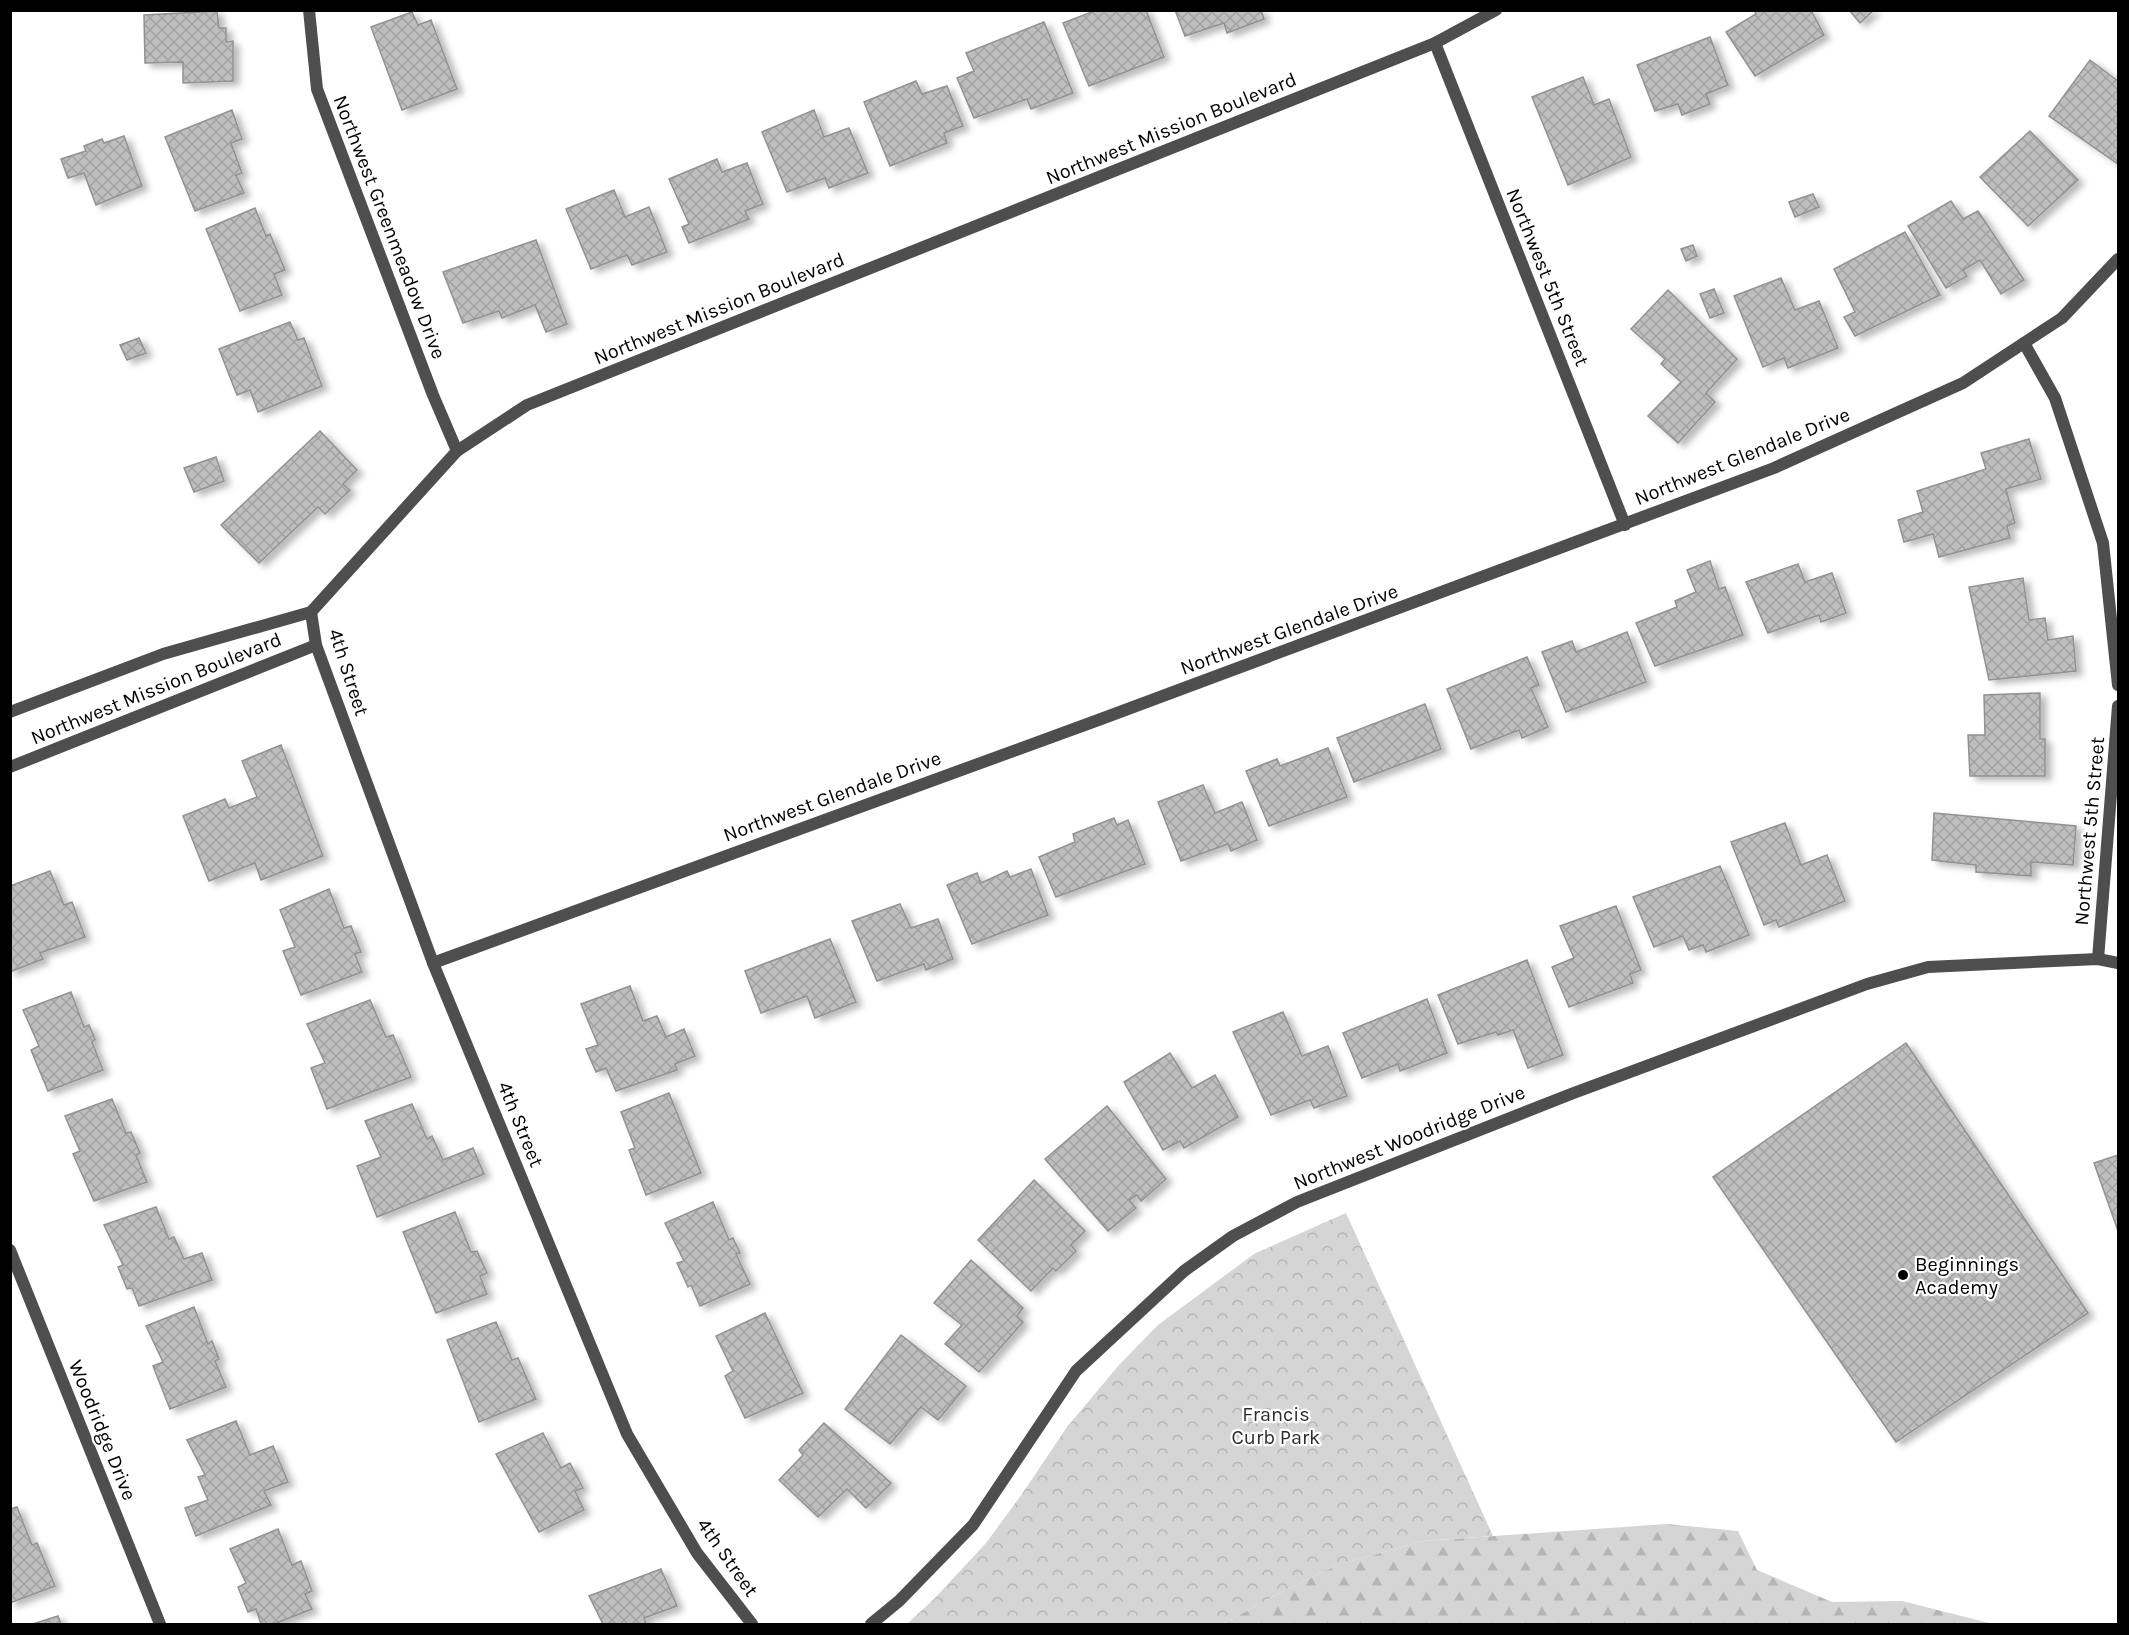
<svg xmlns="http://www.w3.org/2000/svg" width="2129" height="1635" font-family="Karla,sans-serif">
  <style>
    .forest { fill: url(#forest-firs) }
    .park { fill: url(#park-crowns) }
    .building { fill: url(#building-cross-hatch); stroke: #929292; stroke-width: 1.5; filter: url(#shadow) }
    .lines { fill: none; stroke-linecap: round; stroke-linejoin: round }
    .minor { stroke: #4e4e4e; stroke-width: 12 }
    .poi-dot { fill: #000; stroke: #fff; stroke-width: 2 }
    .labels { text-anchor: middle; stroke-width: 4.5; stroke-linejoin: round; paint-order: stroke }
    .street-label { font-size: 20px; fill: #000; stroke: #fff }
    .poi-label { font-size: 20px; fill: #000; stroke: #fff; text-anchor: start }
    .park-label { font-size: 20px; fill: #2c2c2c; stroke: #fff }
  </style>
  <defs>
    <pattern id="forest-firs" width="22" height="20" patternUnits="userSpaceOnUse" patternTransform="scale(1.5)"><rect width="22" height="20" fill="#d5d5d5"/><path d="M5 1l3.5 6h-7zM16 11l3.5 6h-7z" fill="#b5b5b5"/></pattern>
    <pattern id="park-crowns" width="20" height="18" patternUnits="userSpaceOnUse" patternTransform="scale(1.5)"><rect width="20" height="18" fill="#d5d5d5"/><path d="M2 6a3 3 0 1 1 6 0M12 15a3 3 0 1 1 6 0" fill="none" stroke="#b5b5b5"/></pattern>
    <pattern id="building-cross-hatch" width="8" height="8" patternUnits="userSpaceOnUse" patternTransform="scale(1.5)"><rect width="8" height="8" fill="#bebebe"/><path d="M0 0l8 8M0 8l8-8" fill="none" stroke="#a2a2a2"/></pattern>
    <filter id="shadow"><feDropShadow dx="6" dy="4" stdDeviation="3" flood-color="#0004"/></filter>
  </defs>
  <rect width="100%" height="100%" fill="#fff"/>
  <path class="forest" d="M 1667,1524 L 1738,1531 L 1757,1570 L 1832,1602 L 1902,1601 L 1993,1624 L 1223,1624 L 1274,1596 L 1337,1565 L 1423,1541 Z"/>
  <path class="park" d="M 1346,1213 L 1493,1536 L 1423,1541 L 1337,1565 L 1274,1596 L 1223,1624 L 907,1624 L 934,1599 L 986,1543 L 1022,1494 L 1067,1427 L 1119,1365 L 1158,1325 L 1254,1254 Z"/>
  <g class="building">
    <path d="M 1097,10 L 1146,10 L 1164,57 L 1089,86 L 1063,23 Z"/>
    <path d="M 1175,10 L 1261,10 L 1264,19 L 1227,33 L 1224,23 L 1185,36 Z"/>
    <path d="M 1754,10 L 1811,10 L 1824,35 L 1755,76 L 1726,32 L 1756,14 Z"/>
    <path d="M 1849,10 L 1874,10 L 1860,23 Z"/>
    <path d="M 217,11 L 219,28 L 226,28 L 226,42 L 233,41 L 233,81 L 183,83 L 183,62 L 145,63 L 144,15 Z"/>
    <path d="M 412,12 L 418,25 L 431,20 L 457,89 L 402,110 L 371,27 Z"/>
    <path d="M 1044,22 L 1073,93 L 1031,109 L 1027,99 L 974,118 L 957,78 L 974,71 L 966,53 Z"/>
    <path d="M 1710,37 L 1728,85 L 1706,94 L 1710,104 L 1682,115 L 1678,104 L 1655,111 L 1637,65 Z"/>
    <path d="M 2090,60 L 2118,81 L 2118,164 L 2049,116 Z"/>
    <path d="M 1583,77 L 1594,105 L 1609,99 L 1631,157 L 1568,185 L 1532,97 Z"/>
    <path d="M 916,81 L 922,94 L 947,86 L 963,126 L 944,133 L 947,143 L 890,166 L 864,102 Z"/>
    <path d="M 232,110 L 242,139 L 231,143 L 242,173 L 236,175 L 244,193 L 195,211 L 165,137 Z"/>
    <path d="M 814,110 L 824,137 L 849,128 L 868,173 L 829,188 L 825,178 L 787,192 L 762,132 Z"/>
    <path d="M 2030,131 L 2078,180 L 2028,226 L 1980,177 Z"/>
    <path d="M 124,136 L 142,186 L 96,205 L 84,173 L 68,178 L 61,159 L 86,151 L 84,146 L 102,139 L 104,143 Z"/>
    <path d="M 717,159 L 722,172 L 747,163 L 763,204 L 745,211 L 749,219 L 689,243 L 682,227 L 689,224 L 669,179 Z"/>
    <path d="M 614,190 L 625,217 L 649,207 L 667,252 L 632,265 L 627,255 L 591,269 L 566,209 Z"/>
    <path d="M 1813,194 L 1819,207 L 1795,217 L 1789,202 Z"/>
    <path d="M 1951,201 L 1963,219 L 1978,211 L 2024,280 L 2001,294 L 1980,260 L 1963,270 L 1967,276 L 1946,288 L 1908,226 Z"/>
    <path d="M 255,208 L 266,236 L 270,234 L 285,270 L 274,274 L 282,295 L 240,311 L 206,229 Z"/>
    <path d="M 1905,232 L 1940,295 L 1855,336 L 1844,317 L 1855,312 L 1834,269 Z"/>
    <path d="M 536,240 L 567,324 L 546,332 L 535,305 L 502,318 L 499,311 L 463,323 L 443,272 Z"/>
    <path d="M 1693,245 L 1697,256 L 1686,261 L 1681,249 Z"/>
    <path d="M 1781,278 L 1795,310 L 1819,301 L 1838,348 L 1788,368 L 1784,358 L 1763,367 L 1734,296 Z"/>
    <path d="M 1714,289 L 1724,313 L 1710,318 L 1700,294 Z"/>
    <path d="M 1668,290 L 1737,359 L 1706,393 L 1715,402 L 1678,443 L 1648,416 L 1681,382 L 1661,364 L 1665,359 L 1631,329 Z"/>
    <path d="M 290,322 L 298,340 L 304,338 L 322,386 L 258,412 L 250,390 L 237,395 L 219,349 Z"/>
    <path d="M 139,338 L 146,353 L 127,360 L 120,345 Z"/>
    <path d="M 320,431 L 357,470 L 343,484 L 350,490 L 325,514 L 318,507 L 259,563 L 221,525 Z"/>
    <path d="M 2029,439 L 2041,479 L 2006,489 L 2015,523 L 2007,526 L 2010,538 L 1939,557 L 1933,534 L 1904,542 L 1898,520 L 1923,512 L 1917,491 L 1986,469 L 1981,453 Z"/>
    <path d="M 216,457 L 224,481 L 194,492 L 184,468 Z"/>
    <path d="M 1710,561 L 1719,589 L 1725,587 L 1743,635 L 1655,666 L 1636,623 L 1677,607 L 1675,601 L 1696,592 L 1687,570 Z"/>
    <path d="M 1798,564 L 1805,582 L 1832,573 L 1846,613 L 1821,622 L 1819,615 L 1768,633 L 1746,582 Z"/>
    <path d="M 2023,578 L 2029,620 L 2045,618 L 2048,640 L 2073,636 L 2076,671 L 1989,680 L 1969,587 Z"/>
    <path d="M 1627,632 L 1646,682 L 1566,712 L 1542,652 L 1572,641 L 1576,652 Z"/>
    <path d="M 1527,657 L 1539,685 L 1531,688 L 1548,727 L 1522,738 L 1519,730 L 1471,749 L 1447,689 Z"/>
    <path d="M 2040,693 L 2040,739 L 2045,739 L 2045,776 L 1970,776 L 1968,735 L 1985,735 L 1984,695 Z"/>
    <path d="M 1425,704 L 1441,749 L 1354,782 L 1337,738 Z"/>
    <path d="M 281,745 L 323,856 L 261,880 L 255,863 L 209,881 L 183,816 L 225,799 L 229,808 L 257,797 L 242,761 Z"/>
    <path d="M 1328,748 L 1347,797 L 1269,826 L 1246,771 L 1277,759 L 1280,766 Z"/>
    <path d="M 1203,785 L 1215,813 L 1242,802 L 1257,840 L 1231,851 L 1228,844 L 1181,861 L 1158,802 Z"/>
    <path d="M 1934,813 L 2076,826 L 2073,865 L 2031,862 L 2031,876 L 1976,872 L 1976,865 L 1932,860 Z"/>
    <path d="M 1114,818 L 1117,825 L 1128,820 L 1145,864 L 1056,897 L 1039,857 L 1075,842 L 1073,834 Z"/>
    <path d="M 1785,823 L 1801,865 L 1827,855 L 1845,901 L 1779,927 L 1776,920 L 1764,925 L 1731,842 Z"/>
    <path d="M 1720,866 L 1749,935 L 1706,952 L 1703,945 L 1689,950 L 1683,936 L 1654,947 L 1633,897 Z"/>
    <path d="M 1031,869 L 1048,915 L 972,944 L 947,885 L 977,873 L 981,883 L 1007,871 L 1010,877 Z"/>
    <path d="M 50,871 L 64,905 L 72,902 L 85,937 L 40,953 L 43,959 L 10,972 L 10,931 L 12,931 L 10,926 L 10,886 Z"/>
    <path d="M 329,889 L 344,928 L 351,926 L 361,952 L 355,954 L 362,972 L 301,995 L 283,951 L 295,947 L 280,910 Z"/>
    <path d="M 900,904 L 911,928 L 938,919 L 953,959 L 926,970 L 924,964 L 877,981 L 852,921 Z"/>
    <path d="M 1616,906 L 1641,970 L 1630,974 L 1633,983 L 1569,1007 L 1552,967 L 1574,958 L 1560,926 Z"/>
    <path d="M 830,939 L 856,1002 L 815,1018 L 807,996 L 761,1013 L 745,971 Z"/>
    <path d="M 1527,960 L 1563,1055 L 1528,1068 L 1513,1030 L 1498,1035 L 1496,1032 L 1458,1044 L 1438,995 Z"/>
    <path d="M 630,986 L 643,1021 L 657,1016 L 666,1037 L 684,1029 L 695,1056 L 675,1064 L 677,1070 L 616,1091 L 606,1068 L 596,1072 L 586,1049 L 598,1045 L 581,1004 Z"/>
    <path d="M 71,992 L 84,1027 L 89,1025 L 95,1039 L 92,1042 L 103,1070 L 48,1091 L 31,1050 L 39,1046 L 23,1010 Z"/>
    <path d="M 1427,999 L 1447,1053 L 1400,1071 L 1398,1064 L 1362,1078 L 1343,1033 Z"/>
    <path d="M 370,1000 L 386,1037 L 393,1035 L 411,1077 L 327,1109 L 311,1068 L 325,1063 L 307,1024 Z"/>
    <path d="M 1283,1012 L 1302,1056 L 1328,1046 L 1347,1096 L 1314,1108 L 1310,1100 L 1271,1115 L 1233,1032 Z"/>
    <path d="M 1906,1043 L 2088,1313 L 1896,1442 L 1713,1177 Z"/>
    <path d="M 1170,1053 L 1192,1088 L 1215,1075 L 1238,1117 L 1184,1148 L 1180,1141 L 1163,1150 L 1124,1082 Z"/>
    <path d="M 669,1093 L 701,1173 L 646,1195 L 629,1150 L 635,1148 L 621,1112 Z"/>
    <path d="M 112,1099 L 126,1133 L 131,1132 L 140,1153 L 136,1155 L 147,1182 L 94,1201 L 73,1154 L 80,1151 L 65,1116 Z"/>
    <path d="M 412,1104 L 427,1139 L 432,1136 L 443,1160 L 473,1148 L 484,1174 L 377,1217 L 357,1166 L 381,1157 L 365,1121 Z"/>
    <path d="M 1107,1106 L 1166,1179 L 1141,1201 L 1137,1195 L 1129,1200 L 1136,1208 L 1108,1231 L 1045,1159 Z"/>
    <path d="M 2118,1155 L 2118,1231 L 2094,1163 Z"/>
    <path d="M 1034,1180 L 1085,1231 L 1071,1245 L 1076,1251 L 1056,1271 L 1053,1268 L 1031,1291 L 978,1240 Z"/>
    <path d="M 713,1202 L 729,1240 L 733,1238 L 740,1253 L 736,1254 L 750,1284 L 700,1306 L 691,1285 L 688,1287 L 677,1263 L 684,1261 L 665,1223 Z"/>
    <path d="M 156,1207 L 169,1239 L 174,1237 L 184,1259 L 202,1253 L 212,1280 L 139,1306 L 132,1288 L 127,1289 L 118,1267 L 123,1265 L 104,1225 Z"/>
    <path d="M 455,1212 L 471,1252 L 477,1251 L 487,1273 L 480,1276 L 487,1294 L 436,1313 L 403,1232 Z"/>
    <path d="M 971,1260 L 1023,1308 L 1017,1316 L 1023,1322 L 979,1372 L 945,1344 L 962,1325 L 934,1303 Z"/>
    <path d="M 194,1307 L 208,1344 L 212,1341 L 219,1359 L 215,1361 L 226,1387 L 170,1409 L 153,1366 L 163,1362 L 146,1326 Z"/>
    <path d="M 765,1313 L 803,1393 L 745,1418 L 725,1376 L 733,1371 L 716,1336 Z"/>
    <path d="M 496,1322 L 512,1360 L 518,1358 L 536,1399 L 479,1422 L 447,1340 Z"/>
    <path d="M 901,1335 L 966,1386 L 938,1420 L 921,1407 L 890,1444 L 845,1409 Z"/>
    <path d="M 236,1421 L 250,1455 L 273,1446 L 288,1482 L 264,1491 L 271,1505 L 196,1536 L 185,1508 L 208,1500 L 198,1477 L 205,1475 L 187,1440 Z"/>
    <path d="M 824,1423 L 891,1483 L 866,1508 L 847,1489 L 818,1517 L 779,1480 L 803,1455 L 799,1450 Z"/>
    <path d="M 543,1433 L 561,1468 L 570,1463 L 583,1488 L 575,1491 L 584,1510 L 539,1532 L 496,1454 Z"/>
    <path d="M 17,1507 L 32,1545 L 37,1543 L 55,1586 L 10,1603 L 10,1509 Z"/>
    <path d="M 278,1529 L 292,1565 L 301,1561 L 312,1591 L 305,1594 L 312,1609 L 274,1624 L 261,1624 L 256,1609 L 248,1612 L 238,1587 L 246,1583 L 230,1549 Z"/>
    <path d="M 661,1569 L 677,1606 L 644,1618 L 646,1624 L 603,1624 L 589,1596 Z"/>
    <path d="M 58,1616 L 61,1624 L 33,1624 Z"/>
  </g>
  <g class="lines">
    <g class="minor">
      <path d="M 309,10 L 317,89 L 433,395 L 457,451"/>
      <path d="M 1435,43 L 1625,525"/>
      <path d="M 2024,343 L 2055,398 L 2103,543 L 2118,685"/>
      <path d="M 311,612 L 316,645 L 433,963 L 627,1434 L 697,1553 L 752,1624"/>
      <path d="M 10,712 L 163,654 L 311,612 L 457,451 L 527,405 L 1435,43 L 1496,10"/>
      <path d="M 10,767 L 316,645"/>
      <path d="M 2098,959 L 2118,706"/>
      <path d="M 433,963 L 1101,719 L 1774,468 L 1963,383 L 2062,318 L 2118,259"/>
      <path d="M 10,1250 L 160,1624"/>
      <path d="M 871,1624 L 899,1601 L 973,1525 L 1076,1371 L 1184,1271 L 1233,1236 L 1297,1202 L 1571,1094 L 1867,984 L 1928,967 L 2098,959 L 2118,963"/>
    </g>
  </g>
  <circle class="poi-dot" cx="1903" cy="1275" r="6"/>
  <g class="labels">
    <g class="street-label">
      <text transform="translate(1171 128) rotate(-22)" y="7">Northwest Mission Boulevard</text>
      <text transform="translate(390 227) rotate(69)" y="7">Northwest Greenmeadow Drive</text>
      <text transform="translate(1548 277) rotate(68)" y="7">Northwest 5th Street</text>
      <text transform="translate(719 308) rotate(-22)" y="7">Northwest Mission Boulevard</text>
      <text transform="translate(1742 456) rotate(-22)" y="7">Northwest Glendale Drive</text>
      <text transform="translate(1289 629) rotate(-20)" y="7">Northwest Glendale Drive</text>
      <text transform="translate(349 672) rotate(72)" y="7">4th Street</text>
      <text transform="translate(156 688) rotate(-22)" y="7">Northwest Mission Boulevard</text>
      <text transform="translate(832 796) rotate(-20)" y="7">Northwest Glendale Drive</text>
      <text transform="translate(2089 831) rotate(-85)" y="7">Northwest 5th Street</text>
      <text transform="translate(521 1124) rotate(68)" y="7">4th Street</text>
      <text transform="translate(1409 1137) rotate(-22)" y="7">Northwest Woodridge Drive</text>
      <text transform="translate(103 1430) rotate(68)" y="7">Woodridge Drive</text>
      <text transform="translate(728 1557) rotate(55)" y="7">4th Street</text>
    </g>
    <g class="poi-label">
      <text x="1915" y="1271">Beginnings<tspan x="1915" dy="23">Academy</tspan></text>
    </g>
    <g class="park-label">
      <text x="1276" y="1421">Francis<tspan x="1276" dy="23">Curb Park</tspan></text>
    </g>
  </g>
  <rect width="2129" height="1635" fill="none" stroke="#000000" stroke-width="24"/>
</svg>
